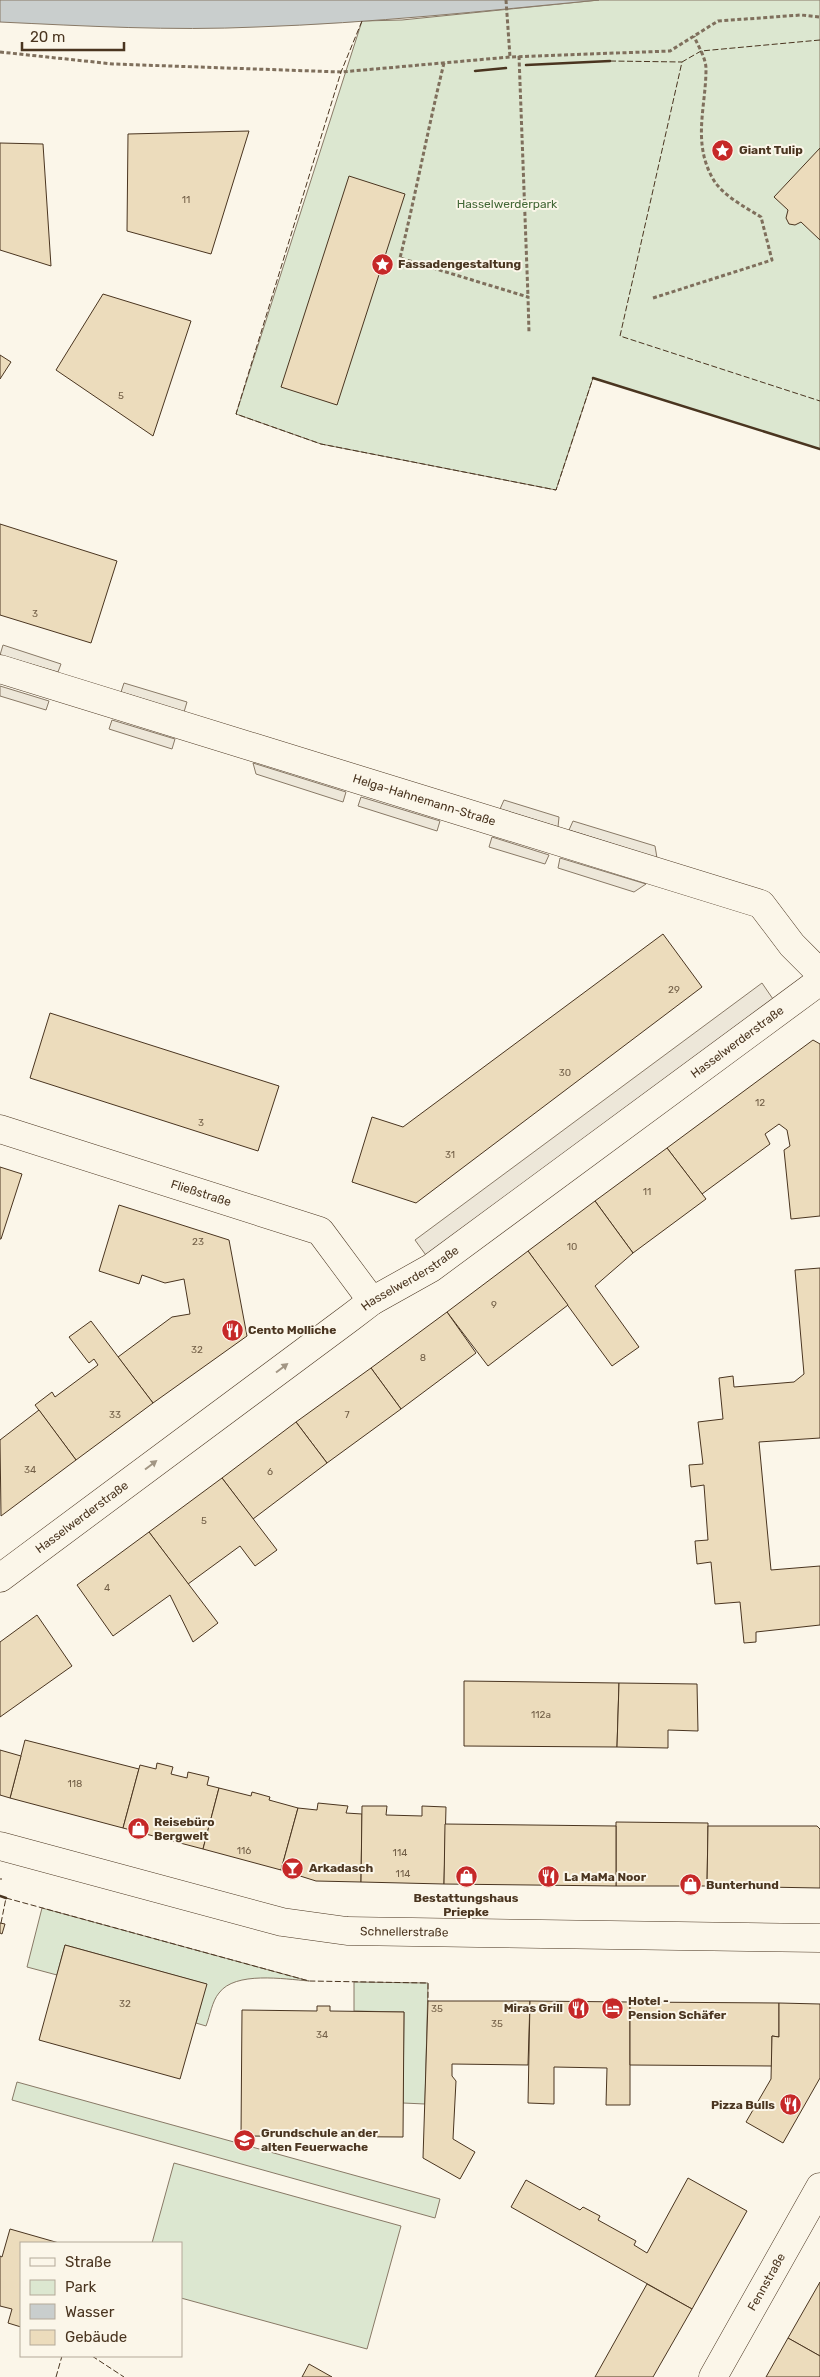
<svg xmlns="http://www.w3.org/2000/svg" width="820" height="2377" font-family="Rubik,sans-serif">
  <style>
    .green { fill: #dce7d0; stroke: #887966 }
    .parking { fill: #ede7d9; stroke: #887966 }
    .water { fill: #c9cecd; stroke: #887966 }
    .building { fill: #ecdcbc; stroke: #4a3520 }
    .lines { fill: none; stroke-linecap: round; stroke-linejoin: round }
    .minor-casing { stroke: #4a3520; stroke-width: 29 }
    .major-casing { stroke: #4a3520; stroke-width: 29 }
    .path { stroke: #7f6f5c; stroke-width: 3; stroke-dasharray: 4 2.5; stroke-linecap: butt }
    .minor { stroke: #fbf6e9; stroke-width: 28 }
    .major { stroke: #fbf6e9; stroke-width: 28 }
    .fence { stroke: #4a3520; stroke-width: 1; stroke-dasharray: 6 2.5; stroke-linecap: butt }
    .wall { stroke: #4a3520; stroke-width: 2.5 }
    .oneway { fill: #a29684 }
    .labels { text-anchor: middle; stroke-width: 4; stroke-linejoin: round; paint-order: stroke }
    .number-label { font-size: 10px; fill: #725f47 }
    .poi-label { font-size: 12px; font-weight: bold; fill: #4a3520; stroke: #fbf6e9; text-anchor: start }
    .park-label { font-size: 12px; fill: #436837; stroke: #fbf6e9 }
    .street-label { font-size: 12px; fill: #4a3520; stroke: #fbf6e9 }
  </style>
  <rect width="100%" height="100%" fill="#fbf6e9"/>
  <g class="green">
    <path d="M 599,0 L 820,0 L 820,449 L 593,378 L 556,490 L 321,444 L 236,414 L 362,21 L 402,20 Z"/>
    <path d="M 42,1908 L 309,1981 C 284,1979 235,1971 219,1993 C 212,2001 210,2016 206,2026 L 196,2023 L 206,1984 L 65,1945 L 57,1975 L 27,1967 Z"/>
    <path d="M 354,1982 L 428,1983 L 425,2104 L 403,2103 L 404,2012 L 354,2011 Z"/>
    <path d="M 17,2082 L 440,2199 L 435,2218 L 12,2100 Z"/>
    <path d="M 174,2163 L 401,2226 L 367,2349 L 181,2298 L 181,2243 L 152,2243 Z"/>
  </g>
  <g class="parking">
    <path d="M 3,645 L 61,664 L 58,672 L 0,655 Z"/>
    <path d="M 124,683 L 187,702 L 184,712 L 121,692 Z"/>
    <path d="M 0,686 L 49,701 L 46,710 L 0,696 Z"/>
    <path d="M 112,720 L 175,739 L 172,749 L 109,729 Z"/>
    <path d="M 253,763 L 346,792 L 343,802 L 256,774 Z"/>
    <path d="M 361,797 L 440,821 L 437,831 L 358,806 Z"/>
    <path d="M 504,800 L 559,817 L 558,827 L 500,809 Z"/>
    <path d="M 573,821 L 655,846 L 657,858 L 569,830 Z"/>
    <path d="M 492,837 L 549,855 L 545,864 L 489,847 Z"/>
    <path d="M 560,858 L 646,884 L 634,892 L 558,868 Z"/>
    <path d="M 762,983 L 775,1002 L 428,1258 L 415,1240 Z"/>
  </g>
  <path class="water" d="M 0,0 L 599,0 C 485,11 371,23 257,27 C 171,31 85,26 0,22 Z"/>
  <g class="building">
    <path d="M 249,131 L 211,254 L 127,231 L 128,134 Z"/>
    <path d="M 0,143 L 43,144 L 51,266 L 0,250 Z"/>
    <path d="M 820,148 L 820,240 L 801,222 L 795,225 L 789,224 L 786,218 L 788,210 L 774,197 Z"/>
    <path d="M 349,176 L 405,194 L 337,405 L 281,387 Z"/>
    <path d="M 103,294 L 191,321 L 153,436 L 56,370 Z"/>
    <path d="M 0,355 L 11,362 L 0,379 Z"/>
    <path d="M 0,524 L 117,561 L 91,643 L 0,615 Z"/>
    <path d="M 663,934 L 702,987 L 416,1203 L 352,1182 L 372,1117 L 403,1127 Z"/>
    <path d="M 50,1013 L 279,1086 L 258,1151 L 30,1078 Z"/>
    <path d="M 813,1040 L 820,1044 L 820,1216 L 791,1219 L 784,1150 L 790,1146 L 787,1130 L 779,1124 L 765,1134 L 770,1144 L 702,1194 L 667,1148 Z"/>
    <path d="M 667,1148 L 706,1199 L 633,1253 L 595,1201 Z"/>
    <path d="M 0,1167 L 22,1174 L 1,1239 L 0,1239 Z"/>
    <path d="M 595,1201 L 633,1253 L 595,1286 L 639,1347 L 612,1366 L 528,1251 Z"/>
    <path d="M 119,1205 L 229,1240 L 247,1336 L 153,1403 L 118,1357 L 172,1317 L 190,1314 L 184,1279 L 165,1283 L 142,1275 L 139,1284 L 99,1271 Z"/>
    <path d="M 528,1251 L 568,1305 L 488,1366 L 447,1312 Z"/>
    <path d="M 820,1268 L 820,1438 L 759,1442 L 771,1570 L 820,1566 L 820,1625 L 756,1632 L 756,1642 L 744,1643 L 740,1602 L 715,1604 L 711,1562 L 697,1564 L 695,1541 L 708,1540 L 704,1485 L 691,1487 L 689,1465 L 703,1464 L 698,1422 L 723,1419 L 719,1378 L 733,1376 L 734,1387 L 794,1382 L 804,1374 L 795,1270 Z"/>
    <path d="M 447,1312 L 476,1353 L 401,1409 L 371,1368 Z"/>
    <path d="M 91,1321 L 153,1403 L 76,1460 L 35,1405 L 52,1392 L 55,1397 L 98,1365 L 94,1359 L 89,1363 L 69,1337 Z"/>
    <path d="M 371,1368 L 401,1409 L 327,1463 L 296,1422 Z"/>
    <path d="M 39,1410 L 76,1460 L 1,1516 L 0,1440 Z"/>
    <path d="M 296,1422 L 327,1463 L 253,1519 L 222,1478 Z"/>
    <path d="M 222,1478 L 277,1550 L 255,1566 L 240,1546 L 188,1584 L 149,1532 Z"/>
    <path d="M 149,1532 L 218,1623 L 193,1642 L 170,1595 L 113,1636 L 77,1585 Z"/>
    <path d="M 37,1615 L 72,1666 L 0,1717 L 0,1642 Z"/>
    <path d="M 464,1681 L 619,1683 L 617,1747 L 464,1746 Z"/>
    <path d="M 619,1683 L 697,1684 L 698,1731 L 668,1730 L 668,1748 L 617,1747 Z"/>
    <path d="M 25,1740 L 139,1769 L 123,1828 L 10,1798 Z"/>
    <path d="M 0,1750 L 21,1756 L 10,1798 L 0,1795 Z"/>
    <path d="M 157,1763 L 173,1767 L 171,1774 L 187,1778 L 188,1772 L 209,1777 L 207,1785 L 219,1788 L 203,1849 L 123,1828 L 140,1765 L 156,1769 Z"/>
    <path d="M 219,1788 L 251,1796 L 252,1792 L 270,1797 L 269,1800 L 298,1808 L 281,1870 L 203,1849 Z"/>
    <path d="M 318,1803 L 348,1806 L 346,1813 L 362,1814 L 361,1882 L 316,1881 L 281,1870 L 298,1808 L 317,1810 Z"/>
    <path d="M 362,1806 L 387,1806 L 386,1815 L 422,1816 L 422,1806 L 446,1807 L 444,1884 L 361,1882 Z"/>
    <path d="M 616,1822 L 708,1823 L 707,1886 L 616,1886 Z"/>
    <path d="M 445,1824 L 616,1826 L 616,1886 L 444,1884 Z"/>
    <path d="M 708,1826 L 817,1826 L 820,1829 L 820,1888 L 707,1886 Z"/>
    <path d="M 0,1923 L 5,1924 L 2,1934 L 0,1933 Z"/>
    <path d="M 65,1945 L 207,1984 L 180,2079 L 39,2040 Z"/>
    <path d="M 428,2001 L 530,2001 L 528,2065 L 452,2064 L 452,2076 L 456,2081 L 453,2139 L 475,2152 L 460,2179 L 423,2158 Z"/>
    <path d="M 530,2001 L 630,2002 L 630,2105 L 606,2105 L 607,2068 L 554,2067 L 554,2104 L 528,2103 Z"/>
    <path d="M 630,2002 L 779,2003 L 779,2037 L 772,2036 L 772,2066 L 630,2065 Z"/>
    <path d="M 779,2003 L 820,2004 L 820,2078 L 783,2143 L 746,2122 L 771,2079 L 772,2036 L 779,2037 Z"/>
    <path d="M 317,2006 L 330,2006 L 330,2011 L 404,2012 L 403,2137 L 241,2136 L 242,2010 L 317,2011 Z"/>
    <path d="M 688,2178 L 747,2211 L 692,2309 L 511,2207 L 526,2180 L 580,2210 L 583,2207 L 600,2216 L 598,2220 L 636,2241 L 634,2245 L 647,2253 Z"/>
    <path d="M 10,2229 L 59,2243 L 21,2243 L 21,2327 L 8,2323 L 12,2309 L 0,2306 L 0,2256 L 2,2257 Z"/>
    <path d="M 820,2282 L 820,2356 L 788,2338 Z"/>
    <path d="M 647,2284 L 692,2309 L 653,2377 L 595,2377 Z"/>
    <path d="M 788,2338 L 820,2356 L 820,2377 L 766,2377 Z"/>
    <path d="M 309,2364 L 332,2377 L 302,2377 Z"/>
  </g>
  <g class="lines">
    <defs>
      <g id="minor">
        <path id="s1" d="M 0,669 L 761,904 L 792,945 L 820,973"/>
        <path id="s2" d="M 0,1129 L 320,1231 L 372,1301"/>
        <path id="s3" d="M 0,1578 L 351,1317 L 372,1301 L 431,1268 L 820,981"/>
        <path id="s4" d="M 0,1846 L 282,1922 L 347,1931 L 820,1938"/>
      </g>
      <g id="major">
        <path id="s5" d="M 713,2377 L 820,2187"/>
      </g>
    </defs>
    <use href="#minor" class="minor-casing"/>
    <use href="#major" class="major-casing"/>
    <g class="path">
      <path d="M 506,0 L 510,57"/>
      <path d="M 0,52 L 113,64 L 341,72 L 510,57 L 670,51 L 718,21 L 801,15 L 820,17"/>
      <path d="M 519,56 L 528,297"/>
      <path d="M 444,63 C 428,128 416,193 400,258 L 528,297 L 529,333"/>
      <path d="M 653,298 L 772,260 L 761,217 C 745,207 723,196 713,179 C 692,142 706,107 706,69 C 706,58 698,46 694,36"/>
    </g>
    <use href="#minor" class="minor"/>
    <use href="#major" class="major"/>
    <g class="fence">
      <path d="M 362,21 L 341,72 L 236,414 L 321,444 L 556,490 L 593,378"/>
      <path d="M 820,40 L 701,51 L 682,62 L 620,336 L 820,401"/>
      <path d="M 610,61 L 682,62"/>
      <path d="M 0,1879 L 2,1879"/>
      <path d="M 1,1923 L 6,1898 L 309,1981 L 428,1983 L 428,2001"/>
      <path d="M 92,2356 L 124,2377"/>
      <path d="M 56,2377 L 62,2356"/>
    </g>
    <g class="wall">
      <path d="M 526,65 L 610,61"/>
      <path d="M 475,71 L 506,68"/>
      <path d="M 593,378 L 820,449"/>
      <path d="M 0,1896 L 6,1898"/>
    </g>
  </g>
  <defs><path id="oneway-solid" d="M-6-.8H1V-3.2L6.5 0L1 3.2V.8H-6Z" transform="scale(1.25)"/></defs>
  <g class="oneway">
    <use href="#oneway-solid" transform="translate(282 1368) rotate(-37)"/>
    <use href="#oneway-solid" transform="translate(151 1465) rotate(-37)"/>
  </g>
  <defs>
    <symbol id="sight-disc" viewBox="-11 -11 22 22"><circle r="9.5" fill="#c62828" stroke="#fbf6e9"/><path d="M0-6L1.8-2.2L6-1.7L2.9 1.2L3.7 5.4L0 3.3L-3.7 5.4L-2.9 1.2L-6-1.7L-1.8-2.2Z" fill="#fff"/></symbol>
    <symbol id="restaurant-disc" viewBox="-11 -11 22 22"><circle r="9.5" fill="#c62828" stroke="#fbf6e9"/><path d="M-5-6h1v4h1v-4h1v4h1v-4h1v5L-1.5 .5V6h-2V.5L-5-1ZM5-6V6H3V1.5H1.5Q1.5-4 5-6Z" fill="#fff"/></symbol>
    <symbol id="shop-disc" viewBox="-11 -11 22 22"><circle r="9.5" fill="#c62828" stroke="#fbf6e9"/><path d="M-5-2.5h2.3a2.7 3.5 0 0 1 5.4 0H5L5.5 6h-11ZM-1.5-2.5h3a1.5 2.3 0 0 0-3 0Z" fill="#fff"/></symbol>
    <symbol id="bar-disc" viewBox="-11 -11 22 22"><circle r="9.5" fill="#c62828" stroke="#fbf6e9"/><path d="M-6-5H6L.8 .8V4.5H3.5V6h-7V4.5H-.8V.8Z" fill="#fff"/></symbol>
    <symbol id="hotel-disc" viewBox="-11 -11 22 22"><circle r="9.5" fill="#c62828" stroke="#fbf6e9"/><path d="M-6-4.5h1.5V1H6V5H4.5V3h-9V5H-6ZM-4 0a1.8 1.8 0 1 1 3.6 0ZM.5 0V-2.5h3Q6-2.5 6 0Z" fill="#fff"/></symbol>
    <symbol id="school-disc" viewBox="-11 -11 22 22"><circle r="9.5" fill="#c62828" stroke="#fbf6e9"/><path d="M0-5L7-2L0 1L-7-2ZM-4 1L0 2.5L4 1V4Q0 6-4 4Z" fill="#fff"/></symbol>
  </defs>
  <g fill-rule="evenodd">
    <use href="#sight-disc" x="710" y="138" width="25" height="25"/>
    <use href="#sight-disc" x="370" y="252" width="25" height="25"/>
    <use href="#restaurant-disc" x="220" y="1318" width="25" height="25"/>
    <use href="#shop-disc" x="126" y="1816" width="25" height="25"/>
    <use href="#bar-disc" x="280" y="1856" width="25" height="25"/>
    <use href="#shop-disc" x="454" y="1864" width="25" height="25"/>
    <use href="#restaurant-disc" x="536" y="1864" width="25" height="25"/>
    <use href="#shop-disc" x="678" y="1872" width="25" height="25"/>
    <use href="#restaurant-disc" x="566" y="1996" width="25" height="25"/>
    <use href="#hotel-disc" x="600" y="1996" width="25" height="25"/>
    <use href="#restaurant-disc" x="778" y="2092" width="25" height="25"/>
    <use href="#school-disc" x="232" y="2128" width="25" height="25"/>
  </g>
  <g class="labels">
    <g class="number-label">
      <text x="186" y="203">11</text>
      <text x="121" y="399">5</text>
      <text x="35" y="617">3</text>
      <text x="674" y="993">29</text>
      <text x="565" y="1076">30</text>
      <text x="760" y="1106">12</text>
      <text x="201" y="1126">3</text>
      <text x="450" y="1158">31</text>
      <text x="647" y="1195">11</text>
      <text x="198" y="1245">23</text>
      <text x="572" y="1250">10</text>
      <text x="494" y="1308">9</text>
      <text x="197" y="1353">32</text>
      <text x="423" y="1361">8</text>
      <text x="115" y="1418">33</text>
      <text x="347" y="1418">7</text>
      <text x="30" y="1473">34</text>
      <text x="270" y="1475">6</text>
      <text x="204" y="1524">5</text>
      <text x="107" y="1591">4</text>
      <text x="541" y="1718">112a</text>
      <text x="75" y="1787">118</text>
      <text x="244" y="1854">116</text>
      <text x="400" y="1856">114</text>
      <text x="403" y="1877">114</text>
      <text x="125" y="2007">32</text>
      <text x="437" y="2012">35</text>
      <text x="497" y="2027">35</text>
      <text x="322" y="2038">34</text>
    </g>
    <g class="poi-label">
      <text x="739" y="154">Giant Tulip</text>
      <text x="398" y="268">Fassadengestaltung</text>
      <text x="248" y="1334">Cento Molliche</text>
      <text x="154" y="1826">Reisebüro<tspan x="154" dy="14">Bergwelt</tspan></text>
      <text x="309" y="1872">Arkadasch</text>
      <text x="564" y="1881">La MaMa Noor</text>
      <text x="706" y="1889">Bunterhund</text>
      <text x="466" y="1902" text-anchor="middle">Bestattungshaus<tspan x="466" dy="14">Priepke</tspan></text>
      <text x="628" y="2005">Hotel -<tspan x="628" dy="14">Pension Schäfer</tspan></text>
      <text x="563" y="2012" text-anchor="end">Miras Grill</text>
      <text x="775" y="2109" text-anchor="end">Pizza Bulls</text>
      <text x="261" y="2137">Grundschule an der<tspan x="261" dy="14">alten Feuerwache</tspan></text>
    </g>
    <g class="park-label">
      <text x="507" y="208">Hasselwerderpark</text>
    </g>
    <g class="street-label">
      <text dy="4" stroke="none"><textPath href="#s1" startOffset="444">Helga-Hahnemann-Straße</textPath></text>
      <text dy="4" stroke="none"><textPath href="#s3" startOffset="912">Hasselwerderstraße</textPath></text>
      <text dy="4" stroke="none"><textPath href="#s2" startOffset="211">Fließstraße</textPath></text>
      <text dy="4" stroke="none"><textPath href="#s3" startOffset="508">Hasselwerderstraße</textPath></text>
      <text dy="4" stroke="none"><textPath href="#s3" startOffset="102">Hasselwerderstraße</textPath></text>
      <text dy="4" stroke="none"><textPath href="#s4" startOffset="415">Schnellerstraße</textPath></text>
      <text dy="4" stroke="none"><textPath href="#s5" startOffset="109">Fennstraße</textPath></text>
    </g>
  </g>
  <rect x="20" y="2242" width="162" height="115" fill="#fbf6e9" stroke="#b4a999"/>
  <rect x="30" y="2258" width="25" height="8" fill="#fbf6e9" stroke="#b4a999"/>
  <text x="65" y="2267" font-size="15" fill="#4a3520">Straße</text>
  <rect x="30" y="2280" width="25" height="15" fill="#dce7d0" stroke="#b4a999"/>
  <text x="65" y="2292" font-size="15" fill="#4a3520">Park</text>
  <rect x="30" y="2304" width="25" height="15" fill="#c9cecd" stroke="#b4a999"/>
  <text x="65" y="2317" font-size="15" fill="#4a3520">Wasser</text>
  <rect x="30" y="2330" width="25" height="15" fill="#ecdcbc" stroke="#b4a999"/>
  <text x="65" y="2342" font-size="15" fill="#4a3520">Gebäude</text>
  <path d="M22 42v8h102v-8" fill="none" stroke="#4a3520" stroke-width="2.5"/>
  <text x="30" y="42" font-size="15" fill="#4a3520" stroke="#fbf6e9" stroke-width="4" paint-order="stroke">20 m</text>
</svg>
